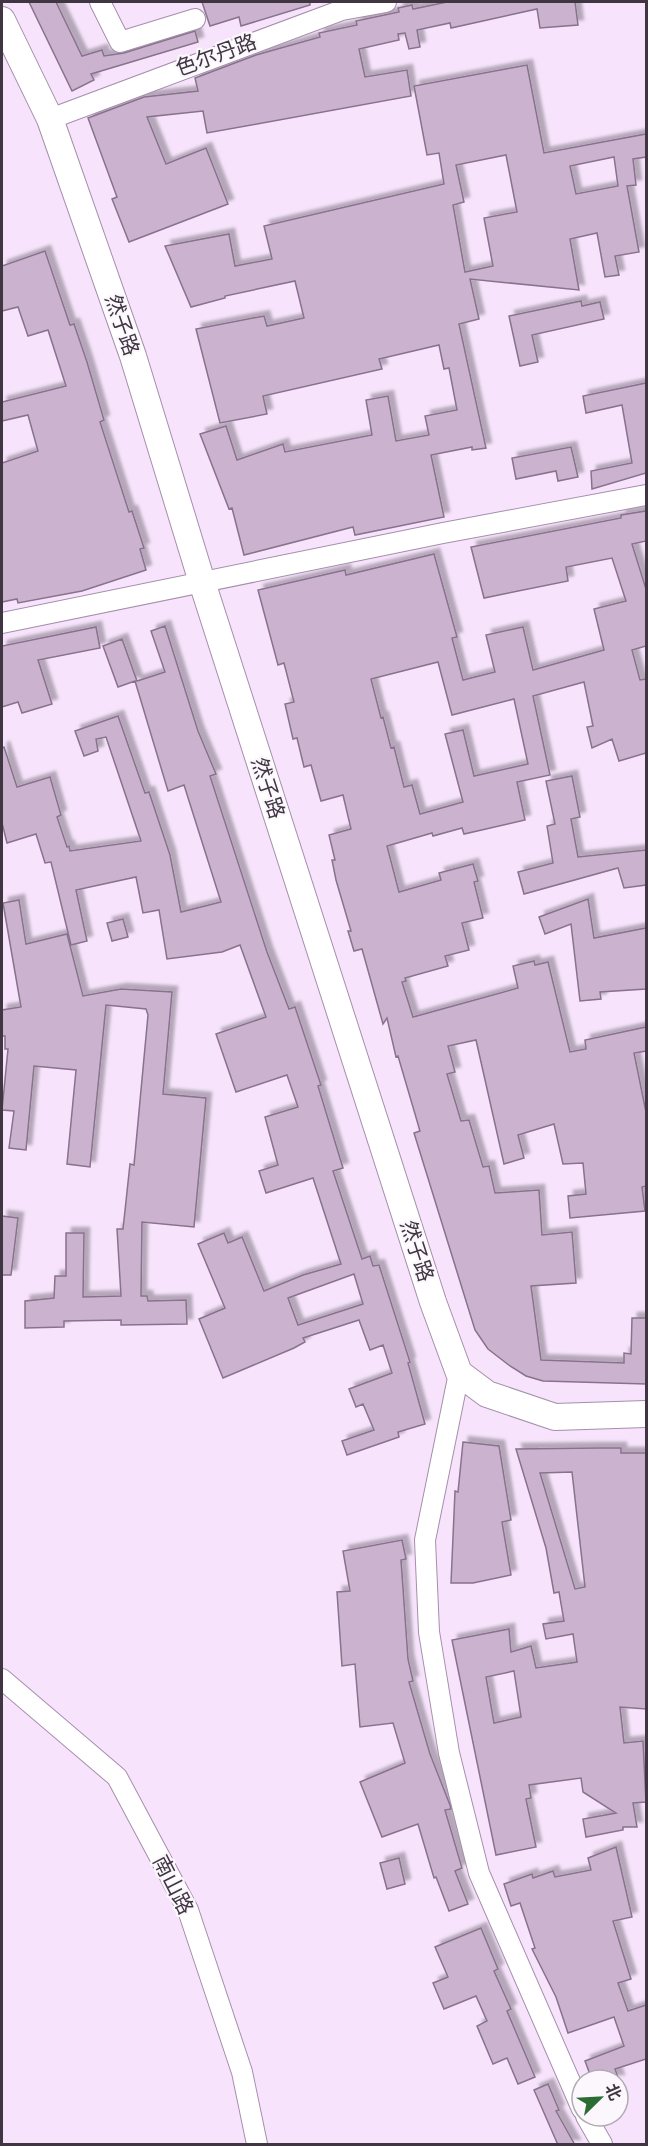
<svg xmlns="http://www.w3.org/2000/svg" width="648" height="2146" font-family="Lato,'Noto Sans SC',sans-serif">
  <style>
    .building { fill: #cbb3d0; stroke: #88728d; stroke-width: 1.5; fill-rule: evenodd; filter: url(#shadow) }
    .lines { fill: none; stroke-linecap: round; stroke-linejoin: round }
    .minor-casing { stroke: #a58fab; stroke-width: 22 }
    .major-casing { stroke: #a58fab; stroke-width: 28 }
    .minor { stroke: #fff; stroke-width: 20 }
    .major { stroke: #fff; stroke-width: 26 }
    .labels { text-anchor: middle; stroke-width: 4.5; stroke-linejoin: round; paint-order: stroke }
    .street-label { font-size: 21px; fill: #3f3642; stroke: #fbf7fd }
  </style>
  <defs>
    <filter id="shadow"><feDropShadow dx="5.5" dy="-5.5" stdDeviation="1.5" flood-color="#0004"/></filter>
  </defs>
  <rect width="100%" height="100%" fill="#f7e4fc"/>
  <g class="building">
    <path d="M 29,2 L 56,2 L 82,56 L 102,50 L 104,56 L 124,53 L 195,31 L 198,42 L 91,74 L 94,80 L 72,91 Z"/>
    <path d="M 202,2 L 310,2 L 310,5 L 241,26 L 239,17 L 210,26 Z"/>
    <path d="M 447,2 L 575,2 L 578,25 L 540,28 L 537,9 L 451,28 L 450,23 L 417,30 L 420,47 L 409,49 L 405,33 L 398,34 L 399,40 L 359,49 L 365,77 L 407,70 L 411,96 L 207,133 L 203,111 L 147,117 L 166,164 L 206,148 L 228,204 L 129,242 L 112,199 L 117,197 L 88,118 L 144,97 L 198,91 L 195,78 L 256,55 L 320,37 L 319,33 L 357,25 L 356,21 L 399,12 L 398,8 L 412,5 L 413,9 Z"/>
    <path d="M 527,65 L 544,153 L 646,134 L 646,157 L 633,159 L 636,185 L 627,186 L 639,252 L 615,256 L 619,275 L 605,277 L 597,233 L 570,239 L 579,290 L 470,279 L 479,319 L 459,324 L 486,448 L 472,450 L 472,447 L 431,455 L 444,517 L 355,535 L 353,527 L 244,555 L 232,508 L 229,509 L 200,434 L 226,426 L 237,460 L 283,444 L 285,452 L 372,435 L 366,400 L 388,396 L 396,441 L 429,435 L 425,416 L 457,410 L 449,368 L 444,369 L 439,345 L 379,359 L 382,369 L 263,396 L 267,414 L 220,423 L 196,329 L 264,316 L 267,326 L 304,318 L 295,281 L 225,296 L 225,298 L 191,307 L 165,246 L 229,234 L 235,266 L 272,259 L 264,226 L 444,184 L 439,153 L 427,155 L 414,86 ZM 506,155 L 517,212 L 484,218 L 493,266 L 465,272 L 453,205 L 464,202 L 456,165 ZM 614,157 L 618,186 L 576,194 L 570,166 Z"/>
    <path d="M 45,251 L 70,325 L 74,324 L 87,362 L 104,420 L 100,422 L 129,512 L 132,511 L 144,548 L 140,549 L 146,570 L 82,591 L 18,603 L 17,599 L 2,602 L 2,463 L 38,451 L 28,415 L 2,421 L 2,402 L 66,386 L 48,330 L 28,336 L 18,307 L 2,311 L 2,266 Z"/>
    <path d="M 581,301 L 582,306 L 600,302 L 604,319 L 532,335 L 538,362 L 520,366 L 509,316 Z"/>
    <path d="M 646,383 L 646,473 L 592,489 L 591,471 L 632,463 L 622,405 L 586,413 L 583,396 Z"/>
    <path d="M 571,447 L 578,477 L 558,481 L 556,471 L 516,479 L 512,458 Z"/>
    <path d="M 646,511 L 646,541 L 632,544 L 646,589 L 646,646 L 632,650 L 640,680 L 646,679 L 646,753 L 619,761 L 612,739 L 592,748 L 587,727 L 593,726 L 584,682 L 533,696 L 550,775 L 517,782 L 525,820 L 464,834 L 462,828 L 433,836 L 432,833 L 387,846 L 399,892 L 441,880 L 439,873 L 473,864 L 478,881 L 474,882 L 483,918 L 462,923 L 469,950 L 445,956 L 448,966 L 405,978 L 406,981 L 402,982 L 413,1017 L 518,988 L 513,966 L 534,961 L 535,965 L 548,962 L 570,1052 L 586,1049 L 585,1040 L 646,1027 L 646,1051 L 634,1053 L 646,1112 L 646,1186 L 642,1187 L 645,1211 L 570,1218 L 568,1196 L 586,1194 L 583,1163 L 563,1164 L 554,1124 L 518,1135 L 524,1158 L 504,1164 L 476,1040 L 448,1046 L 455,1072 L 447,1074 L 461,1121 L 469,1120 L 483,1167 L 489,1166 L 495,1193 L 539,1190 L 542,1235 L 572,1232 L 576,1283 L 531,1286 L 541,1360 L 624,1363 L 624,1353 L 631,1354 L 632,1318 L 646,1318 L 646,1384 L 543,1381 L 526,1376 L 510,1366 L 488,1349 L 475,1330 L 414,1133 L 420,1131 L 398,1056 L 396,1057 L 387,1018 L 383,1024 L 362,949 L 354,951 L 348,931 L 351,931 L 336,880 L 332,860 L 335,860 L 329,835 L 351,829 L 343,795 L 321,801 L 311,765 L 304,767 L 297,738 L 293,739 L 285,704 L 294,702 L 284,663 L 278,665 L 258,590 L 345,570 L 346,575 L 434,554 L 457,637 L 452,638 L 463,680 L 495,672 L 486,635 L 523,627 L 533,670 L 604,650 L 594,609 L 626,601 L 612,558 L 566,567 L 568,581 L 484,598 L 471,547 L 621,518 L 621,515 ZM 438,662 L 452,715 L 514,699 L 528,764 L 474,776 L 463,730 L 445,734 L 463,802 L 420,814 L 412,785 L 404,787 L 394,747 L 391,748 L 383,717 L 381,718 L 371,679 Z"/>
    <path d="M 165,626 L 198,731 L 216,774 L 210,776 L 267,952 L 289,1009 L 295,1007 L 321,1085 L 318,1086 L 343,1168 L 333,1171 L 362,1259 L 370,1256 L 373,1266 L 379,1265 L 410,1362 L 408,1363 L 425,1424 L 398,1432 L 399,1437 L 347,1455 L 342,1441 L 374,1430 L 363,1404 L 356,1407 L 349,1389 L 392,1373 L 383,1345 L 370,1350 L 359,1320 L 303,1338 L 305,1342 L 294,1348 L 223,1378 L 199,1319 L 225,1308 L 198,1244 L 224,1233 L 228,1243 L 242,1237 L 264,1291 L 303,1275 L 341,1264 L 313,1178 L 266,1193 L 259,1171 L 278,1165 L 265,1117 L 298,1107 L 287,1075 L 236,1092 L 216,1034 L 266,1017 L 240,945 L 222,952 L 167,959 L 159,910 L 143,913 L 136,877 L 76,890 L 87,941 L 71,945 L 51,862 L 45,863 L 36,834 L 7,843 L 2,823 L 2,748 L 4,747 L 17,787 L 50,777 L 61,815 L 57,817 L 67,847 L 69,846 L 70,851 L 141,841 L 106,737 L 96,739 L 98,751 L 84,756 L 75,731 L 118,716 L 145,793 L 149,792 L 170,855 L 181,912 L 221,902 L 184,785 L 168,791 L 135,681 L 118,687 L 103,646 L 122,639 L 137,681 L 165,672 L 151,631 ZM 354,1274 L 363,1304 L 298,1325 L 288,1298 Z"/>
    <path d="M 96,627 L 100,648 L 38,660 L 52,704 L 22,713 L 18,702 L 2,707 L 2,646 Z"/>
    <path d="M 572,776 L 580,817 L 571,819 L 578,857 L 646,850 L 646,885 L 624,888 L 618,868 L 524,894 L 518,872 L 553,863 L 547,826 L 555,824 L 546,781 Z"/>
    <path d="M 588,899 L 594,938 L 646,928 L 646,989 L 600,992 L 601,999 L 580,1001 L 571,924 L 545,934 L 539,917 Z"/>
    <path d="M 19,900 L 26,944 L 67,934 L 83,996 L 121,989 L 172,992 L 163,1094 L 206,1098 L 194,1227 L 142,1222 L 141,1296 L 147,1296 L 148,1301 L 186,1300 L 187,1324 L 121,1325 L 121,1320 L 64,1321 L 64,1327 L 25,1328 L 25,1301 L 54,1298 L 55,1276 L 66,1276 L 66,1233 L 84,1233 L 83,1297 L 121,1296 L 117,1229 L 123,1229 L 130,1164 L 134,1165 L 148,1015 L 146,1009 L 106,1005 L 90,1167 L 67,1164 L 76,1070 L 34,1066 L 26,1150 L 9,1148 L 14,1111 L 2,1110 L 8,1049 L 5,1049 L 5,1036 L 2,1036 L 2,1010 L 21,1007 L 3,903 Z"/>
    <path d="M 123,919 L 128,937 L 112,941 L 107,923 Z"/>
    <path d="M 2,1216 L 18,1218 L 11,1275 L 2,1275 Z"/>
    <path d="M 463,1442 L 499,1446 L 511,1520 L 502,1522 L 511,1575 L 473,1583 L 451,1583 L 455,1491 L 458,1492 Z"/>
    <path d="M 598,1448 L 621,1448 L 621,1453 L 646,1453 L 646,1709 L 620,1707 L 624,1743 L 643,1741 L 646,1802 L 633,1803 L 637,1827 L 623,1827 L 623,1830 L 586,1837 L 583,1819 L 616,1813 L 583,1792 L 581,1778 L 529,1785 L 531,1798 L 526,1799 L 536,1847 L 496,1855 L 452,1640 L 509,1629 L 511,1652 L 531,1646 L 536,1668 L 577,1662 L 573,1634 L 546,1639 L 543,1624 L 564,1621 L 559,1592 L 554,1593 L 546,1548 L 516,1449 ZM 572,1472 L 585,1587 L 575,1589 L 540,1473 ZM 514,1671 L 521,1717 L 494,1723 L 486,1677 Z"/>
    <path d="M 402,1540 L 406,1559 L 401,1560 L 408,1659 L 413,1681 L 409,1682 L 430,1754 L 450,1805 L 451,1809 L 445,1810 L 462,1868 L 455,1871 L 468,1904 L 449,1911 L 436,1877 L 434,1878 L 418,1824 L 382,1837 L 360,1782 L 405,1763 L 393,1723 L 360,1727 L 355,1664 L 342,1666 L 337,1592 L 350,1591 L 343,1551 Z"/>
    <path d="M 616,1847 L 632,1917 L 613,1921 L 631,1979 L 618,1983 L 628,2011 L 646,2005 L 646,2059 L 615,2069 L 619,2080 L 592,2080 L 585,2061 L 624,2046 L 614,2017 L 568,2033 L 556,1997 L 532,1949 L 535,1948 L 520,1903 L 511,1906 L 504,1884 L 532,1874 L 533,1878 L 553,1871 L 555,1877 L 591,1870 L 588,1858 Z"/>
    <path d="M 399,1858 L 405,1884 L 387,1889 L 380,1863 Z"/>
    <path d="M 481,1928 L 498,1969 L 494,1971 L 511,2009 L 507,2011 L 535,2077 L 518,2084 L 507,2058 L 493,2064 L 477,2026 L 487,2021 L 476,1996 L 444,2009 L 433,1983 L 448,1977 L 435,1947 Z"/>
    <path d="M 548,2084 L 559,2110 L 556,2111 L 575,2145 L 558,2145 L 534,2090 Z"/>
  </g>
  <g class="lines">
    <defs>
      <g id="minor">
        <path d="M 100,2 L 120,42 L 195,19"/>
        <path d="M 50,119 L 342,10 L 386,2"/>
        <path d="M 2,623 L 443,533 L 646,495"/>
        <path d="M 459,1373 L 425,1540 L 429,1632 L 449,1753 L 479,1873 L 582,2109"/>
        <path d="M 2,1679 L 117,1777 L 188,1910 L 242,2072 L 257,2144"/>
        <path d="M 586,2116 L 602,2144"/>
      </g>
      <path id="major" d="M 2,20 L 50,119 L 133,356 L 202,582 L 433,1302 L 459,1373 L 487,1394 L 555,1417 L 646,1414"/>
    </defs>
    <use href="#minor" class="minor-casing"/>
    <use href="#major" class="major-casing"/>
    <use href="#minor" class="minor"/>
    <use href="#major" class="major"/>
  </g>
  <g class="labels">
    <g class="street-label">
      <text transform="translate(216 55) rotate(-20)" y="7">色尔丹路</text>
      <text transform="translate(122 325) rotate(71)" y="7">然子路</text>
      <text transform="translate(268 788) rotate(72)" y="7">然子路</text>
      <text transform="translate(417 1251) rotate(72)" y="7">然子路</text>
      <text transform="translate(173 1885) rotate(63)" y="7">南山路</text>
    </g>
  </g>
  <rect width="648" height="2146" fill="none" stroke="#3f3642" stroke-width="6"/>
  <g transform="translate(600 2098) rotate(66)"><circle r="28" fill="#fbf7fd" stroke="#b0aab2" stroke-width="1.5"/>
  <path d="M0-4.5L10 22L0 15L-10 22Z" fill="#2b6b34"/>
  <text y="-9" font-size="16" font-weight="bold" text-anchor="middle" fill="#3f3642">北</text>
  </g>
</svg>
